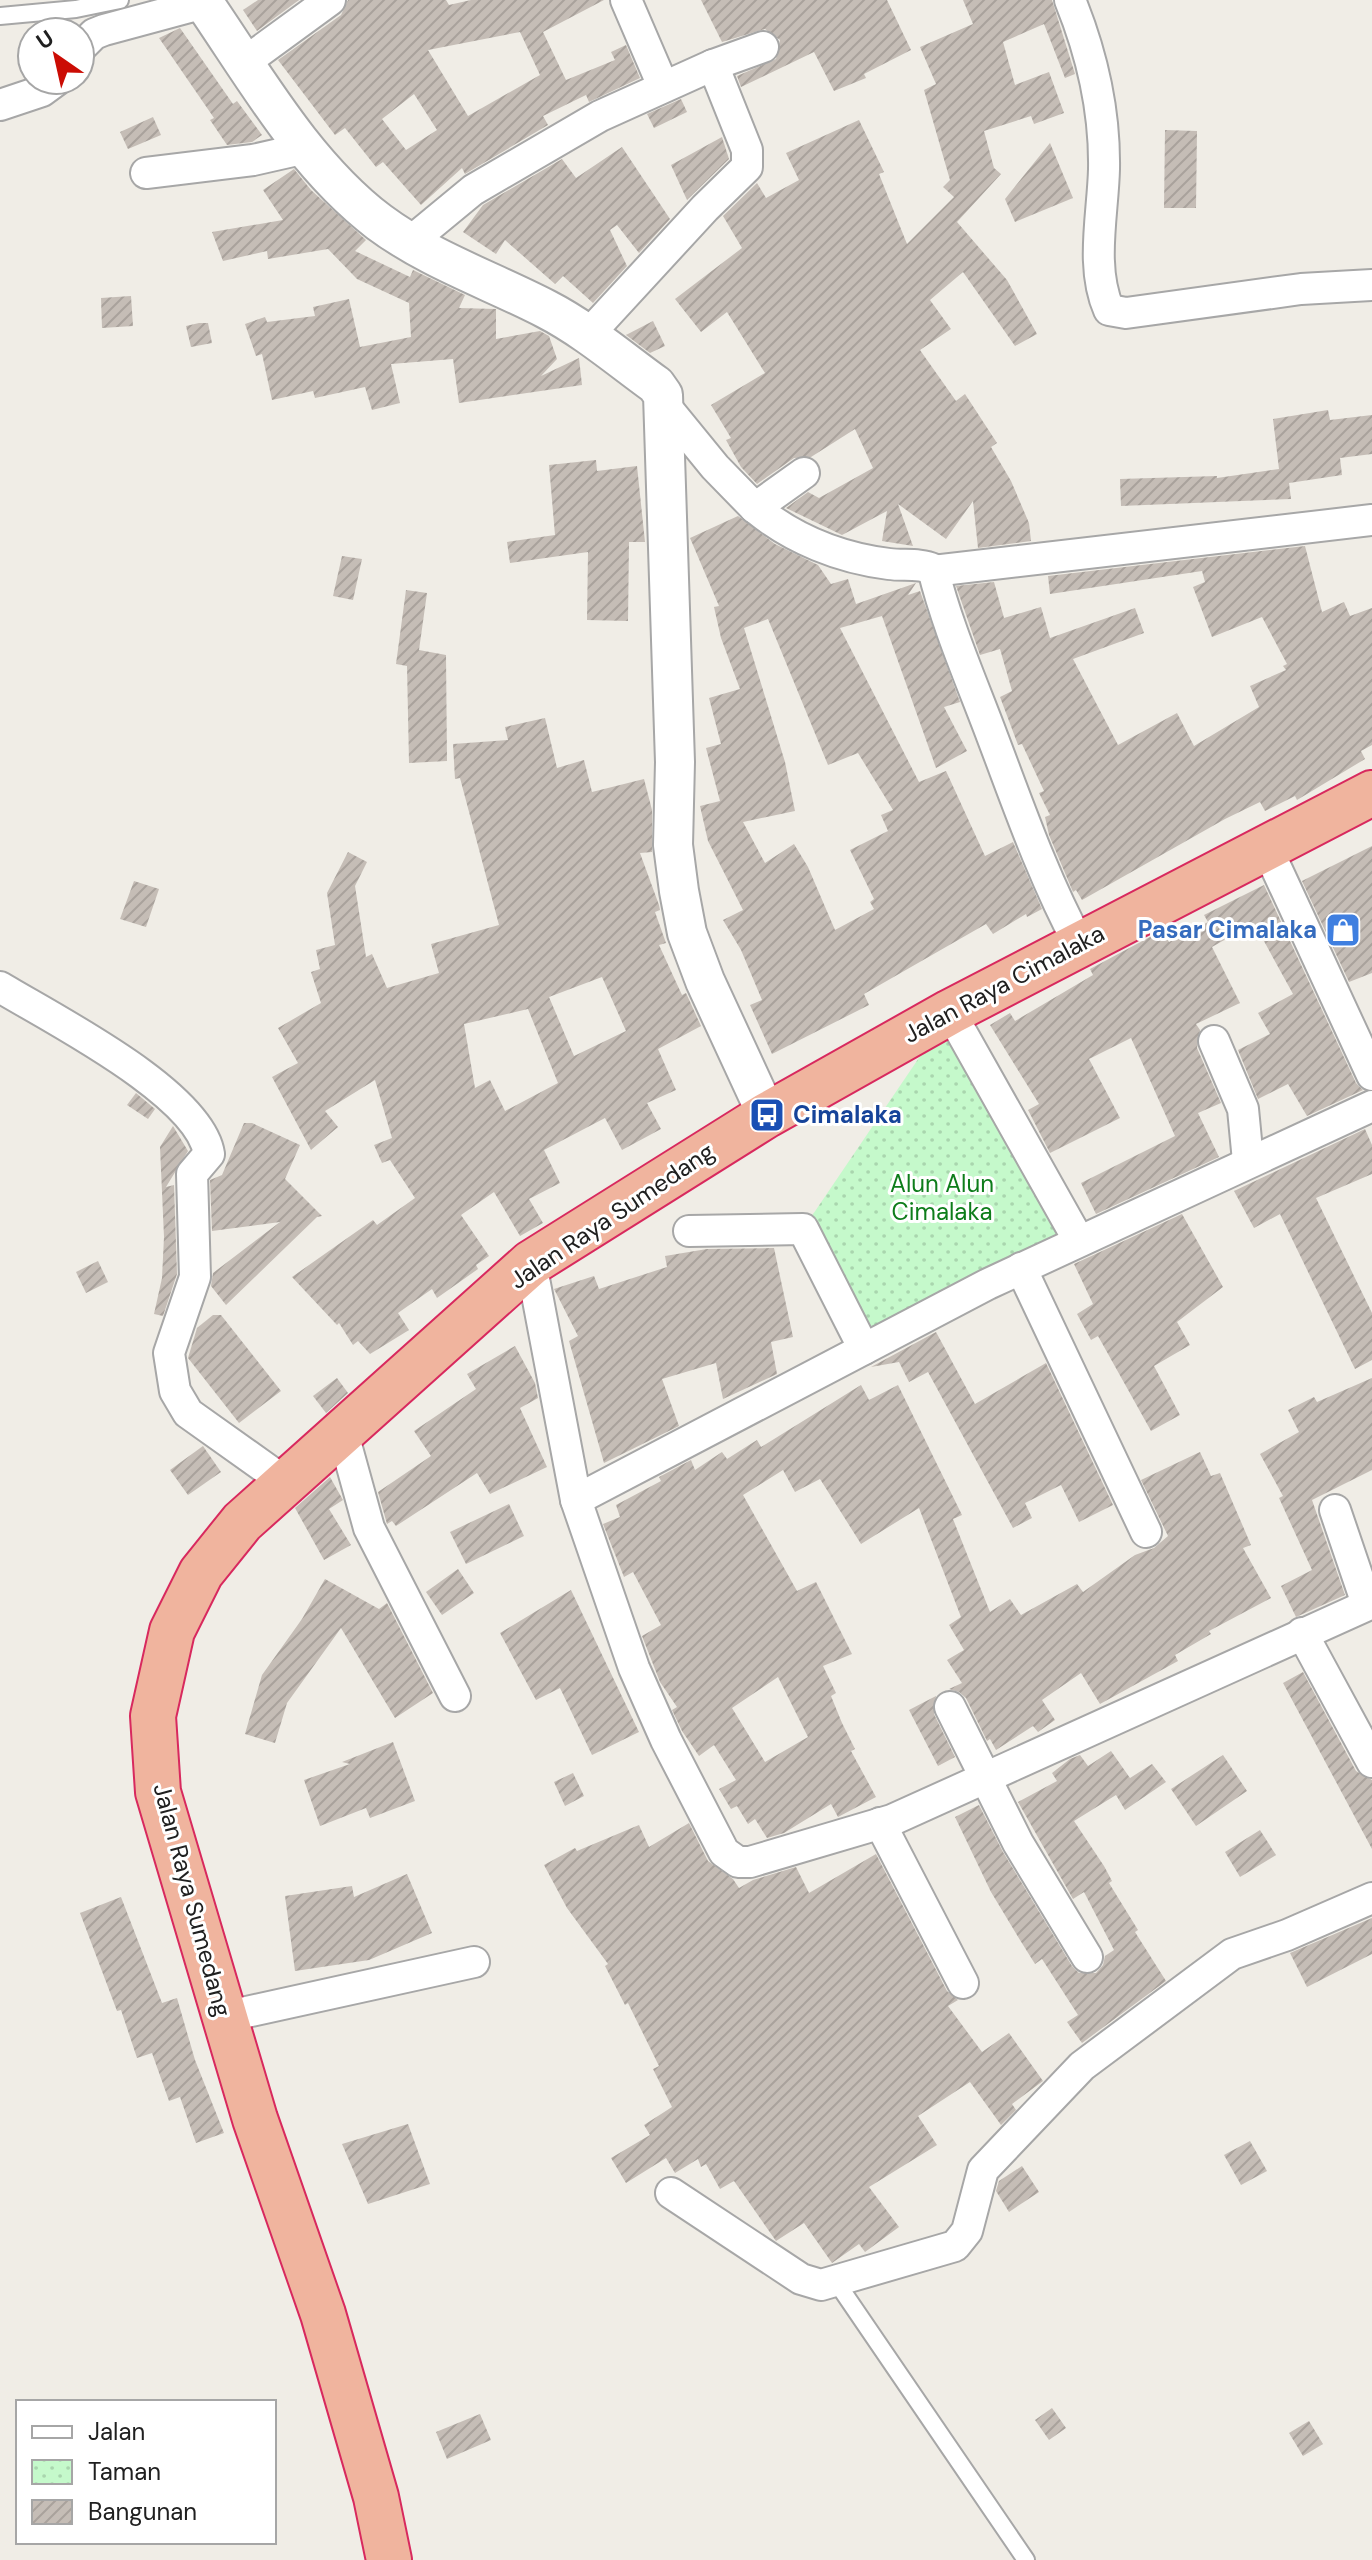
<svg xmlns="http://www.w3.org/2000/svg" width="1372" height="2560" font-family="'DM Sans',sans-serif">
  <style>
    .park { fill: url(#park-dots) }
    .building { fill: url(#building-hatch); fill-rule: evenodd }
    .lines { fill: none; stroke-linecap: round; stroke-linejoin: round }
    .service-casing { stroke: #a7a7a7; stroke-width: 20 }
    .minor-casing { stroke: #a7a7a7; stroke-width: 34 }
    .tertiary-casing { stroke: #a7a7a7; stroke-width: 42 }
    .trunk-casing { stroke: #d8295e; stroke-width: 48 }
    .service { stroke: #fff; stroke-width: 16 }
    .minor { stroke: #fff; stroke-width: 30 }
    .tertiary { stroke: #fff; stroke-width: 38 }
    .trunk { stroke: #f0b49e; stroke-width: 44 }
    .labels { text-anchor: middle; stroke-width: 6; stroke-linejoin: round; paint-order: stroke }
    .shop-label { font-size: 24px; font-weight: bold; fill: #366cbe; stroke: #fff; text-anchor: end }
    .street-label { font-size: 24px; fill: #202020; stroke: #fff }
    .transit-label { font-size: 24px; font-weight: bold; fill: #164399; stroke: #fff; text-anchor: start }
    .park-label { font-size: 24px; fill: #0e7d1b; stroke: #fff }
  </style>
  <defs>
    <pattern id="park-dots" width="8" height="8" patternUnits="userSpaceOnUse" patternTransform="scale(2)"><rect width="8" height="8" fill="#c5f9cb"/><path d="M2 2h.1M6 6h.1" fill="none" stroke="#a9d5ae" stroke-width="1.8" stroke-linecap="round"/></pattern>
    <pattern id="building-hatch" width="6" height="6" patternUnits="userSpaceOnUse" patternTransform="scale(2)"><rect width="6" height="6" fill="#c5bdb6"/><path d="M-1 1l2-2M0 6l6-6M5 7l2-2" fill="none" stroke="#a9a29c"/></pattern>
  </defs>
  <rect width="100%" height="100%" fill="#f0ede6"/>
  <path class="park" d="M 950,1012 L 1079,1241 L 864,1349 L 803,1229 Z"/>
  <g class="building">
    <path d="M 258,0 L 299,0 L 257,31 L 243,10 Z"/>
    <path d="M 348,0 L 446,0 L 449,5 L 471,0 L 604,0 L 543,32 L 566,80 L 615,60 L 611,52 L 626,45 L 640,78 L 589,102 L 586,95 L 543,116 L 548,125 L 465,174 L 462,168 L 421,205 L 383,162 L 376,167 L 345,128 L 335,135 L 278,60 L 341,15 ZM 520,32 L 540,75 L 468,116 L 428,50 ZM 414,94 L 437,130 L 406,150 L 382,119 Z"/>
    <path d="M 701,0 L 887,0 L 911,50 L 864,74 L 866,78 L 834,91 L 814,52 L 741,87 L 737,76 L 776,59 L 780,40 L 765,29 L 722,42 Z"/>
    <path d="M 963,0 L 1052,0 L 1075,74 L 1065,78 L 1044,24 L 1003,42 L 1015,85 L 1049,72 L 1064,113 L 1034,124 L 1031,116 L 984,131 L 994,168 L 1001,174 L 957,222 L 1007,280 L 1037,334 L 1015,346 L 963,272 L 930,300 L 951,329 L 920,350 L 956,401 L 965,394 L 997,443 L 991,447 L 1011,481 L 1029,523 L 1031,541 L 978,548 L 973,501 L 946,539 L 898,504 L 913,546 L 882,541 L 887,511 L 842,535 L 786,508 L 808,492 L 819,498 L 873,468 L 855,429 L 811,457 L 794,458 L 757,484 L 741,467 L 726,440 L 731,438 L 711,405 L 765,373 L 727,312 L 701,332 L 675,299 L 742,248 L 723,216 L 757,183 L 766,198 L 799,180 L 786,153 L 859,120 L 884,172 L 879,174 L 907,244 L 954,197 L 943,187 L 950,180 L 924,90 L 936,84 L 920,47 L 973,24 Z"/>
    <path d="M 180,28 L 233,104 L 237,101 L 262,135 L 252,142 L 227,145 L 210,120 L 214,118 L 159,38 Z"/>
    <path d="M 681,99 L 687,112 L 654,128 L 647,114 Z"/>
    <path d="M 153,117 L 161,135 L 128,149 L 120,132 Z"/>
    <path d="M 1165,130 L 1197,131 L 1196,208 L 1164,208 Z"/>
    <path d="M 722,137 L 729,159 L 687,200 L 671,165 Z"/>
    <path d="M 1050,143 L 1073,198 L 1015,222 L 1005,199 Z"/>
    <path d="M 622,147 L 670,219 L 639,253 L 617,225 L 610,230 L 627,266 L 593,303 L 563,276 L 555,284 L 505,240 L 496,254 L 463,232 L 483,205 L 562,159 L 576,178 Z"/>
    <path d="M 294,169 L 311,190 L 366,240 L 355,251 L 410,277 L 413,270 L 465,295 L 459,308 L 496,309 L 496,339 L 540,331 L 549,336 L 557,359 L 541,376 L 579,358 L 582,385 L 459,403 L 453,359 L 391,364 L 400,403 L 372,410 L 365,387 L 315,398 L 313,391 L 272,400 L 262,354 L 256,356 L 245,324 L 265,317 L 267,322 L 315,316 L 313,307 L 349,299 L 360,347 L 411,337 L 409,303 L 357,279 L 328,249 L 268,259 L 267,251 L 223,261 L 212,232 L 283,220 L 263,190 Z"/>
    <path d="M 131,296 L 133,326 L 102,328 L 101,298 Z"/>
    <path d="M 653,321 L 665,346 L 650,353 L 626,335 Z"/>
    <path d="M 199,323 L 208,323 L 212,343 L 191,347 L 186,326 Z"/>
    <path d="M 1328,410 L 1330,420 L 1372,415 L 1372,454 L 1340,458 L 1342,475 L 1289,483 L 1291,499 L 1121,506 L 1120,479 L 1217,476 L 1217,478 L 1279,469 L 1273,419 Z"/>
    <path d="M 596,460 L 597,471 L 637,466 L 645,542 L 629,542 L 628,621 L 587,620 L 588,552 L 510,563 L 507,542 L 555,535 L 549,465 Z"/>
    <path d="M 738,516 L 775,544 L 818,565 L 831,584 L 848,579 L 856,604 L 916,583 L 908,595 L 920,591 L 960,702 L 944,707 L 967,751 L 936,768 L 882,616 L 840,628 L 919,782 L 946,771 L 985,856 L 1013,842 L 1042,909 L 1027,917 L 1026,914 L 993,934 L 986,924 L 864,994 L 869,1005 L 772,1054 L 750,1005 L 762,1000 L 741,950 L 723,920 L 743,910 L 708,841 L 700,806 L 720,801 L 706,748 L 721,744 L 709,698 L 740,689 L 721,638 L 714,607 L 719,606 L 690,538 ZM 768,619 L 828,765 L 858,753 L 893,810 L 881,815 L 888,831 L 850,850 L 874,899 L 870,902 L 874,909 L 835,930 L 808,867 L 794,844 L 765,863 L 743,822 L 795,811 L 785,762 L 744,628 Z"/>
    <path d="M 1305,546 L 1322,612 L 1344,602 L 1350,616 L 1372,608 L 1372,745 L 1361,751 L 1365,759 L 1297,800 L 1295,796 L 1265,811 L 1260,802 L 1225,819 L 1082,900 L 1076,890 L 1073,892 L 1049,835 L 1045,817 L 1050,815 L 1039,793 L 1044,791 L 1022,744 L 1018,745 L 1000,697 L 1012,691 L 1000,649 L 980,655 L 956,586 L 994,582 L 1004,618 L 1041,607 L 1050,638 L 1135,608 L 1144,633 L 1073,659 L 1118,745 L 1177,713 L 1194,746 L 1259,707 L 1250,686 L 1286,670 L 1283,666 L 1287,664 L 1262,617 L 1212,637 L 1193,587 L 1205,582 L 1202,571 L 1050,594 L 1048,576 Z"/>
    <path d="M 342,556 L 362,559 L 353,600 L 333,596 Z"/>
    <path d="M 406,590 L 427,593 L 419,650 L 446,655 L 447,761 L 409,763 L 407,666 L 396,664 Z"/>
    <path d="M 545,718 L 557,768 L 584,760 L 592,792 L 644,779 L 652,810 L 652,852 L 640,853 L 659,905 L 660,910 L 655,912 L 666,943 L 659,945 L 682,995 L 686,993 L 701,1026 L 658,1049 L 676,1090 L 647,1103 L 661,1129 L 622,1150 L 605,1118 L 544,1150 L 560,1183 L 529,1199 L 543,1223 L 520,1236 L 494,1192 L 461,1215 L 489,1256 L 476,1265 L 478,1269 L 437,1298 L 432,1289 L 398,1313 L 409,1330 L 370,1354 L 358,1341 L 353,1345 L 339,1323 L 337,1325 L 292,1277 L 373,1220 L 377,1225 L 415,1198 L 390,1160 L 382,1163 L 374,1145 L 392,1138 L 375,1080 L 325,1111 L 338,1127 L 311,1150 L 272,1077 L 298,1063 L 278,1028 L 321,1003 L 311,972 L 320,969 L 316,950 L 335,945 L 327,893 L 348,852 L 367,862 L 355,886 L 366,957 L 372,954 L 387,988 L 439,973 L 431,944 L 499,925 L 460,778 L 455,779 L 453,744 L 508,740 L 505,727 ZM 602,977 L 626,1031 L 574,1056 L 549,997 ZM 528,1009 L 558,1083 L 505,1111 L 490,1080 L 475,1088 L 464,1024 Z"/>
    <path d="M 1372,846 L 1372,973 L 1349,982 L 1302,881 Z"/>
    <path d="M 134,881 L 159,889 L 146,927 L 120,919 Z"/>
    <path d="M 1264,885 L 1356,1083 L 1363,1090 L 1307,1116 L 1288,1084 L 1258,1099 L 1238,1050 L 1270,1034 L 1258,1013 L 1293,994 L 1254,923 L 1212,947 L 1240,1003 L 1196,1024 L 1200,1030 L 1197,1048 L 1221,1103 L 1198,1113 L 1219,1157 L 1096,1214 L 1081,1183 L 1175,1136 L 1131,1038 L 1089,1059 L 1120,1118 L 1050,1153 L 1028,1110 L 1039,1104 L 990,1025 L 1010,1013 L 1015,1021 L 1093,975 L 1090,969 L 1163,930 L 1169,942 L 1208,922 L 1204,915 Z"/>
    <path d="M 136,1093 L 155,1109 L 148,1119 L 127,1105 Z"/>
    <path d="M 244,1123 L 252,1123 L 300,1145 L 285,1179 L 322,1216 L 317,1217 L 226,1305 L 211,1286 L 213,1273 L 280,1222 L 212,1231 L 210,1180 L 222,1175 Z"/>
    <path d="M 173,1126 L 188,1151 L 166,1187 L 174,1185 L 177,1274 L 163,1316 L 154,1314 L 162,1278 L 164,1237 L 160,1147 Z"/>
    <path d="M 1365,1129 L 1372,1145 L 1372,1174 L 1316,1198 L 1372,1313 L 1372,1360 L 1355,1369 L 1280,1214 L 1254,1228 L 1234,1191 Z"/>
    <path d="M 1182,1214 L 1223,1287 L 1177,1322 L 1190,1345 L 1154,1366 L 1180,1415 L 1151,1431 L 1098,1336 L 1091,1340 L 1077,1314 L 1093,1304 L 1074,1264 Z"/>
    <path d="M 774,1248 L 793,1337 L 771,1342 L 777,1374 L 723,1399 L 716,1363 L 662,1379 L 679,1426 L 604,1463 L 569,1341 L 578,1336 L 554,1289 L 594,1276 L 599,1289 L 667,1267 L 665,1256 L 707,1249 Z"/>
    <path d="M 98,1261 L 108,1282 L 86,1293 L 76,1272 Z"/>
    <path d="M 213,1315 L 221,1315 L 281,1391 L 239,1423 L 188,1358 L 197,1328 Z"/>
    <path d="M 936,1332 L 975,1404 L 1046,1363 L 1113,1505 L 1079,1522 L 1061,1485 L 1025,1503 L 1032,1518 L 1013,1528 L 928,1372 L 909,1382 L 899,1362 L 871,1367 Z"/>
    <path d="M 515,1346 L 535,1383 L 538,1398 L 520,1408 L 547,1467 L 490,1494 L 477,1473 L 396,1526 L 392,1521 L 387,1524 L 378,1492 L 431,1456 L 414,1431 L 476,1389 L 467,1374 Z"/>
    <path d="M 337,1378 L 348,1393 L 326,1413 L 313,1396 Z"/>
    <path d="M 1372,1378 L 1372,1470 L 1312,1500 L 1345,1595 L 1296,1617 L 1281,1586 L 1312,1570 L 1279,1498 L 1283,1496 L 1260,1454 L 1299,1432 L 1288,1410 L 1314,1397 L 1317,1402 Z"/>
    <path d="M 861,1385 L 869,1400 L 898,1385 L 962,1515 L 953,1519 L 990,1612 L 1010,1599 L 1021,1615 L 1077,1584 L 1083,1592 L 1135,1555 L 1154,1548 L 1168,1536 L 1141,1480 L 1200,1452 L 1211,1476 L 1220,1473 L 1251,1545 L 1243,1548 L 1271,1598 L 1209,1631 L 1211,1634 L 1175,1655 L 1178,1661 L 1100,1704 L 1081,1673 L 1042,1700 L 1055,1720 L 1038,1732 L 1033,1726 L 996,1750 L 990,1739 L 987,1741 L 966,1698 L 959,1692 L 949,1689 L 962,1683 L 947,1660 L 964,1650 L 949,1625 L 961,1617 L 919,1508 L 861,1544 L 820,1479 L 795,1492 L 783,1470 L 743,1495 L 797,1591 L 816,1582 L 852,1654 L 823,1666 L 836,1693 L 831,1696 L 842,1723 L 855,1749 L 851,1751 L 876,1797 L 838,1817 L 831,1804 L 784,1833 L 767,1838 L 755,1819 L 748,1824 L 737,1806 L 731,1809 L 719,1789 L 736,1780 L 714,1745 L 699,1756 L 682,1731 L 672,1710 L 677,1707 L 660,1682 L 642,1636 L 661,1625 L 633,1572 L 624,1577 L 603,1524 L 620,1517 L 616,1505 L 661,1481 L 659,1477 L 691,1460 L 695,1470 L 722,1452 L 727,1459 L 757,1440 L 761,1447 ZM 778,1677 L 808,1737 L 765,1762 L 732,1708 Z"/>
    <path d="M 203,1446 L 221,1472 L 188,1495 L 170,1470 Z"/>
    <path d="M 330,1477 L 343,1500 L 329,1509 L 351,1545 L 324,1560 L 295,1508 Z"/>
    <path d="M 509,1504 L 524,1536 L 466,1564 L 450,1532 Z"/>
    <path d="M 458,1569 L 474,1593 L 442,1615 L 426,1592 Z"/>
    <path d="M 325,1579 L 379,1609 L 387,1603 L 433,1693 L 395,1718 L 341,1628 L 287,1703 L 275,1743 L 245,1734 L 262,1675 L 302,1619 Z"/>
    <path d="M 571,1590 L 639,1732 L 592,1755 L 560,1688 L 536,1700 L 500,1633 Z"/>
    <path d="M 1303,1672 L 1356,1771 L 1372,1780 L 1372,1849 L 1283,1683 Z"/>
    <path d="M 936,1696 L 934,1714 L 955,1757 L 938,1766 L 909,1710 Z"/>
    <path d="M 393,1742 L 415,1801 L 370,1818 L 366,1808 L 320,1826 L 304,1780 L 350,1764 L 342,1762 Z"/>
    <path d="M 1111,1751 L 1130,1778 L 1152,1764 L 1166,1782 L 1125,1810 L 1116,1795 L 1074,1821 L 1104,1866 L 1112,1881 L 1109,1883 L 1138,1930 L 1135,1932 L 1166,1981 L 1082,2043 L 1067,2022 L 1078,2015 L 1042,1959 L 1035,1964 L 1020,1940 L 991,1892 L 955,1817 L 979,1805 L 1003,1852 L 1072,1966 L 1079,1973 L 1096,1973 L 1103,1965 L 1105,1956 L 1114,1950 L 1084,1892 L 1073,1899 L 1018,1802 L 1057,1781 L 1052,1773 L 1070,1759 L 1080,1755 L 1088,1766 Z"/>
    <path d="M 1223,1755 L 1247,1791 L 1196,1826 L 1171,1789 Z"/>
    <path d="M 573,1773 L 584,1796 L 565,1806 L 554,1782 Z"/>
    <path d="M 689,1823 L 708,1861 L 733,1879 L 739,1888 L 753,1880 L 796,1867 L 809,1893 L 876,1854 L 947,1991 L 958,2000 L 948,2006 L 982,2052 L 1009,2033 L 1043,2081 L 1012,2104 L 1016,2110 L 1001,2125 L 970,2082 L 918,2116 L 937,2145 L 869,2187 L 899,2227 L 865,2252 L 859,2244 L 832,2263 L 804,2223 L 776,2241 L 734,2181 L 720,2189 L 706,2164 L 701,2167 L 698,2159 L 675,2173 L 666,2158 L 626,2183 L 611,2158 L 650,2135 L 644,2125 L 672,2107 L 653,2069 L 659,2066 L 628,2003 L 625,2005 L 605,1966 L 608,1964 L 567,1908 L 544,1865 L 575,1848 L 577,1851 L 639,1825 L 649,1847 Z"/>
    <path d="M 1260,1830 L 1276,1855 L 1240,1877 L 1225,1852 Z"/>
    <path d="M 407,1874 L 432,1933 L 369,1960 L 295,1971 L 285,1896 L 352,1886 L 354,1897 Z"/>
    <path d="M 121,1897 L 162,2003 L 177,1998 L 195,2060 L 224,2133 L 196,2143 L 180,2097 L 169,2101 L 152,2053 L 137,2058 L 121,2010 L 117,2011 L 80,1913 Z"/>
    <path d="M 1372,1918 L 1372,1954 L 1307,1987 L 1290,1953 Z"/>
    <path d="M 408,2124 L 430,2184 L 368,2204 L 342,2144 Z"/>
    <path d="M 1250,2141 L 1267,2171 L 1241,2185 L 1224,2155 Z"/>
    <path d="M 1022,2166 L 1039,2192 L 1009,2212 L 996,2191 L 999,2181 Z"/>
    <path d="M 1052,2408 L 1066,2428 L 1049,2440 L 1035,2420 Z"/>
    <path d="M 480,2414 L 491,2440 L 447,2459 L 436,2432 Z"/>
    <path d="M 1309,2421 L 1323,2444 L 1303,2456 L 1289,2433 Z"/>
  </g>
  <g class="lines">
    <defs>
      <g id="service">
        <path d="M 0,16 L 76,9 L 120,0"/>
        <path d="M 837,2283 L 1026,2560"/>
      </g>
      <g id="minor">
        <path d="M 626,0 L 663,86"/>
        <path d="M 1070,0 C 1092,54 1105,110 1104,169 C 1103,214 1090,267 1109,310 L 1126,313 L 1301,289 L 1372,285"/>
        <path d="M 80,48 L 94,34 L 104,30 L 204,3"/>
        <path d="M 245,62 L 330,0"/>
        <path d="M 0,105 L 42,91 L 57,80"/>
        <path d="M 146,173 L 253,160 L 306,148"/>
        <path d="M 410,242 L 473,190 L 600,116 L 713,65 L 763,47"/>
        <path d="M 588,335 L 705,208 L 747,167 L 747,150 L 713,65"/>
        <path d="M 666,407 L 715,467 L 755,508"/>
        <path d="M 804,473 L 755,508 C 793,539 840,558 889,564 C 903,566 920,563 933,569 C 947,626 971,680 992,736 C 1019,807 1043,877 1079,944"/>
        <path d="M 933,571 L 1372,520"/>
        <path d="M 1266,846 L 1372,1075"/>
        <path d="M 0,987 C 51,1018 200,1093 209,1154 L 192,1174 L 195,1277 L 169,1353 L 175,1391 L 188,1413 L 285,1482"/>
        <path d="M 950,1012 L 1079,1241"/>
        <path d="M 1214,1041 L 1243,1109 L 1248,1161"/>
        <path d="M 689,1231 L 803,1229 L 864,1349"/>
        <path d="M 531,1263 L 576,1500 L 634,1668 L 666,1740 L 724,1852 L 738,1862 L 750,1862 L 892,1820 L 1372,1603"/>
        <path d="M 1021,1268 L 1146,1532"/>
        <path d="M 342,1430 L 369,1528 L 455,1696"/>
        <path d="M 576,1500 L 988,1284 L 1372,1106"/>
        <path d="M 1335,1510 L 1367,1604"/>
        <path d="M 1302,1633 L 1372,1762"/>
        <path d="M 950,1707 L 1018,1843 L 1087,1957"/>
        <path d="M 880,1823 L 963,1983"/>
        <path d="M 224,2017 L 474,1962"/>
        <path d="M 671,2193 L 801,2279 L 821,2285 L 955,2246 L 967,2231 L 983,2170 L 1082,2066 L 1232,1954 L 1287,1935 L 1372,1898"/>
      </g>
      <path id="tertiary" d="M 202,0 C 255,77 304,165 379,222 C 430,260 490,280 546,309 C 585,329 620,359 656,385 L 663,395 L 675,762 L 673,845 L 679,891 L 687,933 L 705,981 L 767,1115"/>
      <path id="trunk" d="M 389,2560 L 376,2497 L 323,2314 L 255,2119 L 158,1792 L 153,1716 L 172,1631 L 201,1573 L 242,1522 L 531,1263 L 767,1115 L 950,1012 L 1372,793"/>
    </defs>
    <use href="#service" class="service-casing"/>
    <use href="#minor" class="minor-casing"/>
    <use href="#tertiary" class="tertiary-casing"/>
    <use href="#trunk" class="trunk-casing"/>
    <use href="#service" class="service"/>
    <use href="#minor" class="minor"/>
    <use href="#tertiary" class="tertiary"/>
    <use href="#trunk" class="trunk"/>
  </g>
  <defs>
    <symbol id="shop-square" viewBox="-11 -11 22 22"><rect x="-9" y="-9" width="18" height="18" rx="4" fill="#3f7fe0" stroke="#fff"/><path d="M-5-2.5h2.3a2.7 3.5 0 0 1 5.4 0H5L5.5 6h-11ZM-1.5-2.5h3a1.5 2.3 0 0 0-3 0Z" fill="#fff"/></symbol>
    <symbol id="bus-square" viewBox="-11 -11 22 22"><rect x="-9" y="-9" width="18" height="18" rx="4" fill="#1a4fb4" stroke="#fff"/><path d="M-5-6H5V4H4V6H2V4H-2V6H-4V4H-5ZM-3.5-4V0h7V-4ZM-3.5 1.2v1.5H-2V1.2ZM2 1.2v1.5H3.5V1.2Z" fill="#fff"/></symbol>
  </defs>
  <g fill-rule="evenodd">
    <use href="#shop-square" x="1323" y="910" width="40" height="40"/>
    <use href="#bus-square" x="747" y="1095" width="40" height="40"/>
  </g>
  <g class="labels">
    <g class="shop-label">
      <text x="1317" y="938">Pasar Cimalaka</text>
    </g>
    <g class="street-label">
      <text transform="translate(1004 984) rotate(-28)" y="8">Jalan Raya Cimalaka</text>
      <text transform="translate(612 1216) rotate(-34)" y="8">Jalan Raya Sumedang</text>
      <text transform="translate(192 1900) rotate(75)" y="8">Jalan Raya Sumedang</text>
    </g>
    <g class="transit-label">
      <text x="793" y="1123">Cimalaka</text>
    </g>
    <g class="park-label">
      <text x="942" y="1192">Alun Alun<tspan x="942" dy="28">Cimalaka</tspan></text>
    </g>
  </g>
  <rect x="16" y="2400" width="260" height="144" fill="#ffffff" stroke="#a6a6a6" stroke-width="2"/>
  <rect x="32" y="2426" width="40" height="12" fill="#ffffff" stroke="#a6a6a6" stroke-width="2"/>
  <text x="88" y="2440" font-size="24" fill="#202020">Jalan</text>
  <rect x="32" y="2460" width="40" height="24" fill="url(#park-dots)" stroke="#a6a6a6" stroke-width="2"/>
  <text x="88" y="2480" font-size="24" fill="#202020">Taman</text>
  <rect x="32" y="2500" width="40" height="24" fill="url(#building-hatch)" stroke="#a6a6a6" stroke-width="2"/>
  <text x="88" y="2520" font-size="24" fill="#202020">Bangunan</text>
  <g transform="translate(56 56) rotate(326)"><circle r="38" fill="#ffffff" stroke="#a6a6a6" stroke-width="2"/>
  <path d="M0-6L14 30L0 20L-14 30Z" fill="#cb0c04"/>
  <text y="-12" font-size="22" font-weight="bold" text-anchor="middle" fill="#202020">U</text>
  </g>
</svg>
